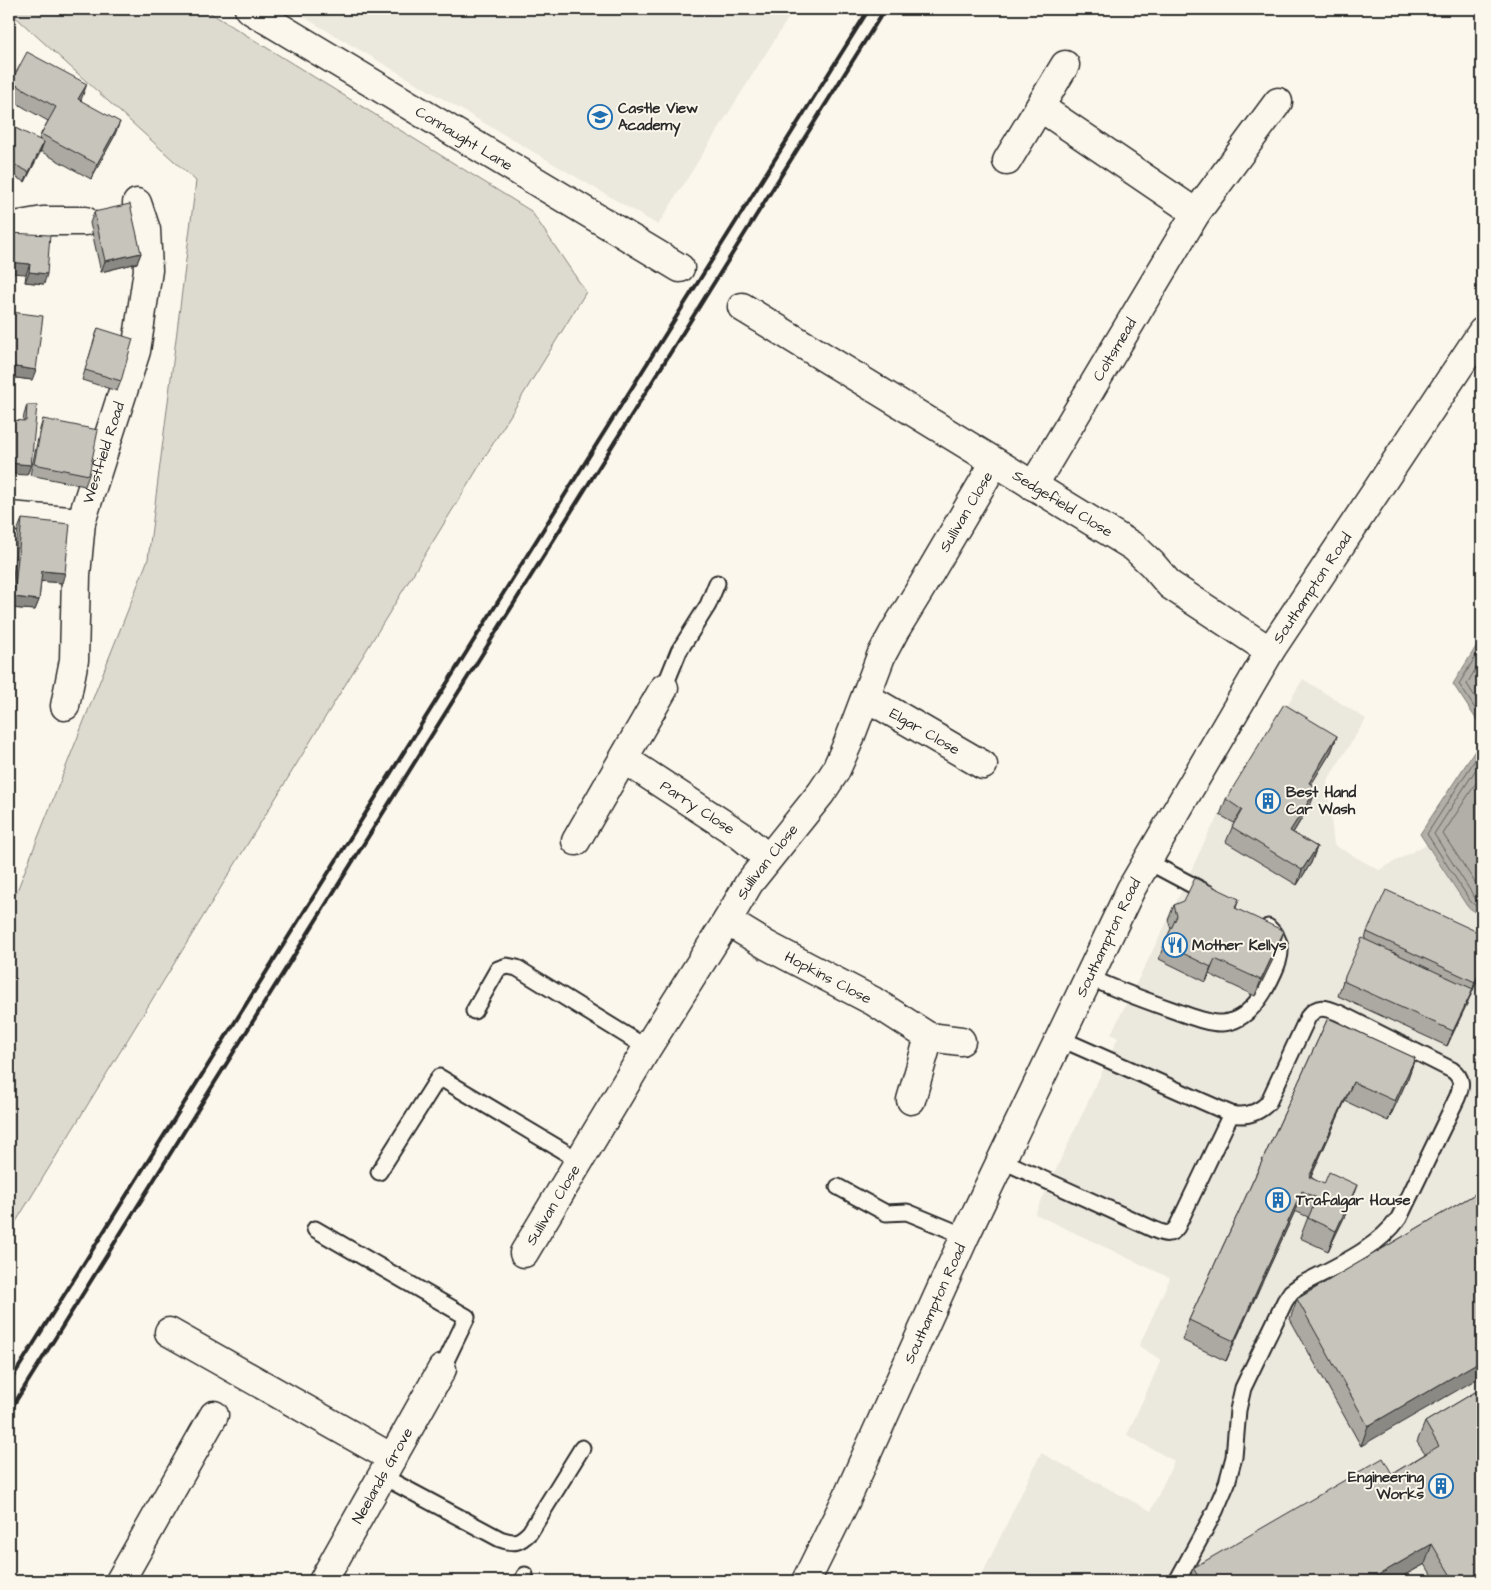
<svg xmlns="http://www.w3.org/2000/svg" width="1491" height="1590" font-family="'Architects Daughter',sans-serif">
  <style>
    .built { fill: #ebe8de }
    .green { fill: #dddad0; stroke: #84827e }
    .water { fill: #b1afa7; stroke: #7b7a75 }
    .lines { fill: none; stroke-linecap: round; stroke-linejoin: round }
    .shore { stroke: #61605d; stroke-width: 1 }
    .lane-casing { stroke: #2b2b2b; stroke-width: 19 }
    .street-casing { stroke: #2b2b2b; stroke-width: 31 }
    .primary-casing { stroke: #2b2b2b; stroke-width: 31 }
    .lane { stroke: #fbf7ec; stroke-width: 15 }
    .street { stroke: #fbf7ec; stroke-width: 28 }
    .primary { stroke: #fbf7ec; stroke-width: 28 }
    .rail { stroke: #2b2b2b; stroke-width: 4 }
    .wall { fill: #aba9a2; stroke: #2b2b2b }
    .shaded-wall { fill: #8b8984; stroke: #2b2b2b }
    .building { fill: #c7c4bc; stroke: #2b2b2b }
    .labels { text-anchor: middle; stroke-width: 4; stroke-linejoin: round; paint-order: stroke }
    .poi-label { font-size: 15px; font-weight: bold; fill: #2b2b2b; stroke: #fbf7ec; text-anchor: start }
    .street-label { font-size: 15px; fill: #2b2b2b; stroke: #fbf7ec }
  </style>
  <rect width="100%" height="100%" fill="#fbf7ec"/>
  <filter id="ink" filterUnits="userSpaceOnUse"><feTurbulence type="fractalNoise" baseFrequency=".02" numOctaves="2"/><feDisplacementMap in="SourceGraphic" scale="10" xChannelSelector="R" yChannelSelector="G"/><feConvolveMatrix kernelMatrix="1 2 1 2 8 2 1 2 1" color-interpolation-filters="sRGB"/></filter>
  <g filter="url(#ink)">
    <g class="built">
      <path d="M 290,9 L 794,9 L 658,225 Z"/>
      <path d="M 1303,679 L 1366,719 L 1327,781 L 1334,845 L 1379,870 L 1427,844 L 1467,906 L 1482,917 L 1482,1581 L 979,1581 L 1041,1453 L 1151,1511 L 1174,1461 L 1127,1435 L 1161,1360 L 1139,1346 L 1170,1278 L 1035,1214 L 1118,1038 L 1111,1034 L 1168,920 L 1208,834 Z"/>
    </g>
    <path class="green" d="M 9,9 L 204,9 L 531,211 L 586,292 L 9,1233 L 9,911 L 148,559 L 196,181 L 9,11 Z"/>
    <g class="water">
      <path d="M 1482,637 L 1482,728 L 1453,684 Z"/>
      <path d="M 1482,740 L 1482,917 L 1467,906 L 1420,834 Z"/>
    </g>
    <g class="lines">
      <g class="shore">
        <path d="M 1482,646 L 1459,684 L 1482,719"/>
        <path d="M 1482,658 L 1467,684 L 1482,708"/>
        <path d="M 1482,749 L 1427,834 L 1471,902 L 1482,911"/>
        <path d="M 1482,760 L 1434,834 L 1475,898 L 1482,903"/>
        <path d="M 1482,774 L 1443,834 L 1482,893"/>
      </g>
      <defs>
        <g id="lane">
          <path d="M 664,688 L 679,651 L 708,605 L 717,583"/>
          <path d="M 1147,861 L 1209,894"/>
          <path d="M 1089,977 C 1118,991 1147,1001 1178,1012 C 1190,1016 1209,1024 1222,1023 C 1248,1022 1265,992 1274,972 C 1283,953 1283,941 1268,927"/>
          <path d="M 474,1011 L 498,969 L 507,966 L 517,968 L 647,1048"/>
          <path d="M 1059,1038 L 1231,1114 C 1245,1117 1257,1114 1268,1103 L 1308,1017 C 1318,1004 1326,1008 1339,1013 L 1452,1070 C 1463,1078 1462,1086 1457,1098 L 1399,1218 C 1376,1250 1336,1266 1302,1284 L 1291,1292 L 1285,1301 L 1243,1388 L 1238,1410 L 1234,1457 L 1227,1483 L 1215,1511 L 1177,1581"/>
          <path d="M 1001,1160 L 1155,1230 C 1164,1234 1171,1236 1177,1227 L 1231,1114"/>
          <path d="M 379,1172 L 439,1077 L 580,1161"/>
          <path d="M 838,1187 L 886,1213 L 907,1212 L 965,1236"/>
          <path d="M 315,1229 L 467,1317 L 442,1369"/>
          <path d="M 382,1476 L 500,1539 C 515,1544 519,1543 530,1532 L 582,1448"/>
          <path d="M 522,1581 L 525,1575"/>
        </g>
        <g id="street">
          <path id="s1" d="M 249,9 L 680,268"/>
          <path d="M 1040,107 L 1196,213"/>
          <path d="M 1007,161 L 1065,65"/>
          <path d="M 9,233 L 14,226 L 43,221 L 85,221"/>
          <path id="s2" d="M 742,307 L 1134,547 L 1152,564 L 1170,585 L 1270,651"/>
          <path id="s3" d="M 1033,486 L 1196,213 L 1278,102"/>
          <path d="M 9,516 L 81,522"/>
          <path id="s4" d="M 866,697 L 983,765"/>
          <path id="s5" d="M 65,706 L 74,660 L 76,575 L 81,522 L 136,351 L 148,270 L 146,230 L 137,203"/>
          <path id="s6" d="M 624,759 L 740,835 L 768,858"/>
          <path d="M 576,841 L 664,688"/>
          <path id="s7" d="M 727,921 L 768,946 L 873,1001 L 929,1037 L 911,1100"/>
          <path d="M 929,1037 L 961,1041"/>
          <path id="s8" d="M 524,1253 L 647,1048 L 727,921 L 749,883 L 821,793 L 835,772 L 848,743 L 881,656 L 894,632 L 921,588 L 995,462"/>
          <path d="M 169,1332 L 392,1458"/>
          <path d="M 120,1581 L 214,1415"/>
          <path id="s9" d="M 323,1581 L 442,1369"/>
        </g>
        <g id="primary">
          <path id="s10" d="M 806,1581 L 847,1498 L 965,1236 L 1131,889 L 1270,651 L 1482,332"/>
        </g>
      </defs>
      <use href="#lane" class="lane-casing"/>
      <use href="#street" class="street-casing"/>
      <use href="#primary" class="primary-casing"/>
      <use href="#lane" class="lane"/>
      <use href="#street" class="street"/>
      <use href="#primary" class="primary"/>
      <g class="rail">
        <path d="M 9,1383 L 869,9"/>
        <path d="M 9,1412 L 885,9"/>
      </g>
    </g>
    <g class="wall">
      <path d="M 11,82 L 81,100 L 114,137 L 91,179 L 40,151 L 25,182 L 9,174 L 9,125 L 39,140 L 41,134 L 48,121 L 9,99 L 9,89 Z"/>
      <path d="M 94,212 L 141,253 L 137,263 L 101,272 L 90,223 Z"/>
      <path d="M 9,233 L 44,284 L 25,282 L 26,274 Z"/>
      <path d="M 11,312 L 32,380 L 9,377 L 9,319 Z"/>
      <path d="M 98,328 L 121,381 L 117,391 L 82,380 Z"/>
      <path d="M 27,405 L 31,465 L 27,475 L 23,421 L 24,415 Z"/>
      <path d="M 43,419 L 89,475 L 85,486 L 30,475 L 40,429 Z"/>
      <path d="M 22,519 L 62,583 L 41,581 L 39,600 L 35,610 L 10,608 L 18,529 Z"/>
      <path d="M 1337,736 L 1331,752 L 1311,784 L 1317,788 L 1311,803 L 1293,833 L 1317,847 L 1311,863 L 1297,885 L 1226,842 L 1234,823 L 1220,815 L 1226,799 Z"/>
      <path d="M 1239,899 L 1236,908 L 1279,947 L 1255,996 L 1209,974 L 1206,982 L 1159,959 L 1164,944 L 1171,929 L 1168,920 L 1174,905 Z"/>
      <path d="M 1367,932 L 1482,934 L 1482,970 L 1447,1046 L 1338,996 L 1343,981 L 1365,939 Z"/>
      <path d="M 1328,1018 L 1415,1058 L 1408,1078 L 1388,1121 L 1345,1101 L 1311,1177 L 1350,1205 L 1328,1251 L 1300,1238 L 1308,1217 L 1295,1211 L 1226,1361 L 1182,1340 L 1189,1320 Z"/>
      <path d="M 1482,1190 L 1361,1446 L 1290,1319 L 1297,1299 Z"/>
      <path d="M 1482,1388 L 1482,1581 L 1435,1581 L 1425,1564 L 1394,1581 L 1189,1581 L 1193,1568 L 1392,1474 L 1425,1454 L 1417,1442 L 1425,1422 Z"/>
    </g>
    <g class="shaded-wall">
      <path d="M 87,84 L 81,100 L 73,114 L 78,99 Z"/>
      <path d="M 120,122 L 114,137 L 91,179 L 97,164 Z"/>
      <path d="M 44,142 L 40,153 L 25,182 L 29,172 Z"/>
      <path d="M 141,253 L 137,263 L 101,272 L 105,261 Z"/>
      <path d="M 9,262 L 30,264 L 26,274 L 9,273 Z"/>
      <path d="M 29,272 L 47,274 L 44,284 L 25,282 Z"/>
      <path d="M 9,366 L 36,370 L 32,380 L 9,377 Z"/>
      <path d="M 9,463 L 31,465 L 27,475 L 9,474 Z"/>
      <path d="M 42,571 L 65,573 L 62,583 L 38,581 Z"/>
      <path d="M 14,597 L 39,600 L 35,610 L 10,608 Z"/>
      <path d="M 1337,736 L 1331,752 L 1303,798 L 1309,783 Z"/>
      <path d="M 1317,788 L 1311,803 L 1285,846 L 1290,831 Z"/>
      <path d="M 1317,847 L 1311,863 L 1297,885 L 1302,870 Z"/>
      <path d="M 1284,931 L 1279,947 L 1255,996 L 1261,980 Z"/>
      <path d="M 1215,959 L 1209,974 L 1206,982 L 1211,967 Z"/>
      <path d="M 1482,967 L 1482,970 L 1470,997 L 1475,982 Z"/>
      <path d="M 1473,989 L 1467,1004 L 1447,1046 L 1453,1031 Z"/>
      <path d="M 1415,1058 L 1408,1078 L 1388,1121 L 1395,1101 Z"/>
      <path d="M 1353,1082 L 1345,1101 L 1304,1192 L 1309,1177 Z"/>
      <path d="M 1357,1185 L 1350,1205 L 1328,1251 L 1336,1231 Z"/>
      <path d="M 1302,1191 L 1295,1211 L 1226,1361 L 1234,1341 Z"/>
      <path d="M 1482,1360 L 1482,1376 L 1361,1446 L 1368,1426 Z"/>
      <path d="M 1432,1544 L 1425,1564 L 1394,1581 L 1368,1581 Z"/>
    </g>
    <g class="building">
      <path d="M 27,52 L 87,84 L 78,99 L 120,122 L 97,164 L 41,134 L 56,107 L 11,82 Z"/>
      <path d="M 9,125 L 44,142 L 29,172 L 9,162 Z"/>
      <path d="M 130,204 L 141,253 L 105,261 L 94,212 Z"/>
      <path d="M 9,233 L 50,235 L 47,274 L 29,272 L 30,264 L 9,262 Z"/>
      <path d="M 11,312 L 43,316 L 36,370 L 9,366 L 9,335 Z"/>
      <path d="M 98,328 L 133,339 L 121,381 L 85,370 Z"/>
      <path d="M 27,405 L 37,405 L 31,465 L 9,463 L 9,420 L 26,421 Z"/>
      <path d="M 43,419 L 98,430 L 89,475 L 34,464 Z"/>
      <path d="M 22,519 L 70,524 L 65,573 L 42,571 L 39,600 L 14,597 Z"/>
      <path d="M 1284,704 L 1337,736 L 1309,783 L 1317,788 L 1290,831 L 1317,847 L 1302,870 L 1232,827 L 1242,810 L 1226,799 Z"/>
      <path d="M 1195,878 L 1239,899 L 1235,908 L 1284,931 L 1261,980 L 1215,959 L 1211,967 L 1164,944 L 1177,916 L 1174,905 L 1184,901 Z"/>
      <path d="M 1386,890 L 1482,934 L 1482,967 L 1475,982 L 1367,932 Z"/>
      <path d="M 1362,938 L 1473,989 L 1453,1031 L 1343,981 Z"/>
      <path d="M 1328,1018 L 1415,1058 L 1395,1101 L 1353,1082 L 1309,1177 L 1324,1184 L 1329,1172 L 1357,1185 L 1336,1231 L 1308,1218 L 1317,1198 L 1302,1191 L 1234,1341 L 1189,1320 Z"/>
      <path d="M 1482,1190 L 1482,1360 L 1368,1426 L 1297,1299 Z"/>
      <path d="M 1482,1388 L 1482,1581 L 1454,1581 L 1432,1544 L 1368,1581 L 1201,1581 L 1193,1568 L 1383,1458 L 1392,1474 L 1439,1446 L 1425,1422 Z"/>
    </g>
  </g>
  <defs>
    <symbol id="school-ring" viewBox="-11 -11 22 22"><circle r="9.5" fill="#fbf7ec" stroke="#1f6fb2" stroke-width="1.5"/><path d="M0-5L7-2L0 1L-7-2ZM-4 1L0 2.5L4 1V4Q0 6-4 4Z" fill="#1f6fb2"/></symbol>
    <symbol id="building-ring" viewBox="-11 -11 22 22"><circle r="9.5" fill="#fbf7ec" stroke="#1f6fb2" stroke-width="1.5"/><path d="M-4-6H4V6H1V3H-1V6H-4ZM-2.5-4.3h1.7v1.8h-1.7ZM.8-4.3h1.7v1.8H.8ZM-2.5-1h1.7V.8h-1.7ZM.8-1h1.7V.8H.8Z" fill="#1f6fb2"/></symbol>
    <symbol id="restaurant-ring" viewBox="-11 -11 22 22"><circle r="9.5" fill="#fbf7ec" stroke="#1f6fb2" stroke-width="1.5"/><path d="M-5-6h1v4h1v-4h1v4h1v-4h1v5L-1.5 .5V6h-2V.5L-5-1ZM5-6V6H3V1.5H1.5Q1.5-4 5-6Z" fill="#1f6fb2"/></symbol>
  </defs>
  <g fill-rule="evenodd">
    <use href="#school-ring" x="586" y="103" width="28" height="28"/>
    <use href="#building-ring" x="1254" y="787" width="28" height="28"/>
    <use href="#restaurant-ring" x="1161" y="931" width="28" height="28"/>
    <use href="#building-ring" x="1264" y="1186" width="28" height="28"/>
    <use href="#building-ring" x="1427" y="1472" width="28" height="28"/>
  </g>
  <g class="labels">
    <g class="poi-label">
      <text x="618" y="113">Castle View<tspan x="618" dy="17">Academy</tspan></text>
      <text x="1286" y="797">Best Hand<tspan x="1286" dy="17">Car Wash</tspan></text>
      <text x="1192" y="950">Mother Kellys</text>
      <text x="1296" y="1205">Trafalgar House</text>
      <text x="1424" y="1482" text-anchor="end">Engineering<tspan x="1424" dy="17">Works</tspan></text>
    </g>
    <g class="street-label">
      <text dy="5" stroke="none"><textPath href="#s1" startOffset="251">Connaught Lane</textPath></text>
      <text dy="5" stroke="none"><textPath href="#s3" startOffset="159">Coltsmead</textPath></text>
      <text dy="5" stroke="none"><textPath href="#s5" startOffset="258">Westfield Road</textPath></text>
      <text dy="5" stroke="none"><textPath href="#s2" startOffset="376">Sedgefield Close</textPath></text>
      <text dy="5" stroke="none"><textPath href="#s8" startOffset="866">Sullivan Close</textPath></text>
      <text dy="5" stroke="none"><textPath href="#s10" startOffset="1116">Southampton Road</textPath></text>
      <text dy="5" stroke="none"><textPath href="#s4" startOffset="68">Elgar Close</textPath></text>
      <text dy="5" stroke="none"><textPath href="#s6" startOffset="88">Parry Close</textPath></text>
      <text dy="5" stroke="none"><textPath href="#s8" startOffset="461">Sullivan Close</textPath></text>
      <text dy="5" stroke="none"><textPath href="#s10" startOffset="711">Southampton Road</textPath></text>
      <text dy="5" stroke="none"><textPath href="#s7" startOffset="116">Hopkins Close</textPath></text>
      <text dy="5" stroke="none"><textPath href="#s8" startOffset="56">Sullivan Close</textPath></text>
      <text dy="5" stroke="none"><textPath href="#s10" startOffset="306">Southampton Road</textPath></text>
      <text dy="5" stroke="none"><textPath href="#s9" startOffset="121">Neelands Grove</textPath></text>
    </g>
  </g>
  <rect width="1491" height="1590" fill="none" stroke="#fbf7ec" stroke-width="30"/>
  <rect x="15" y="15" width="1461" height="1560" fill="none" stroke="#2b2b2b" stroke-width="2" filter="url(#ink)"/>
</svg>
